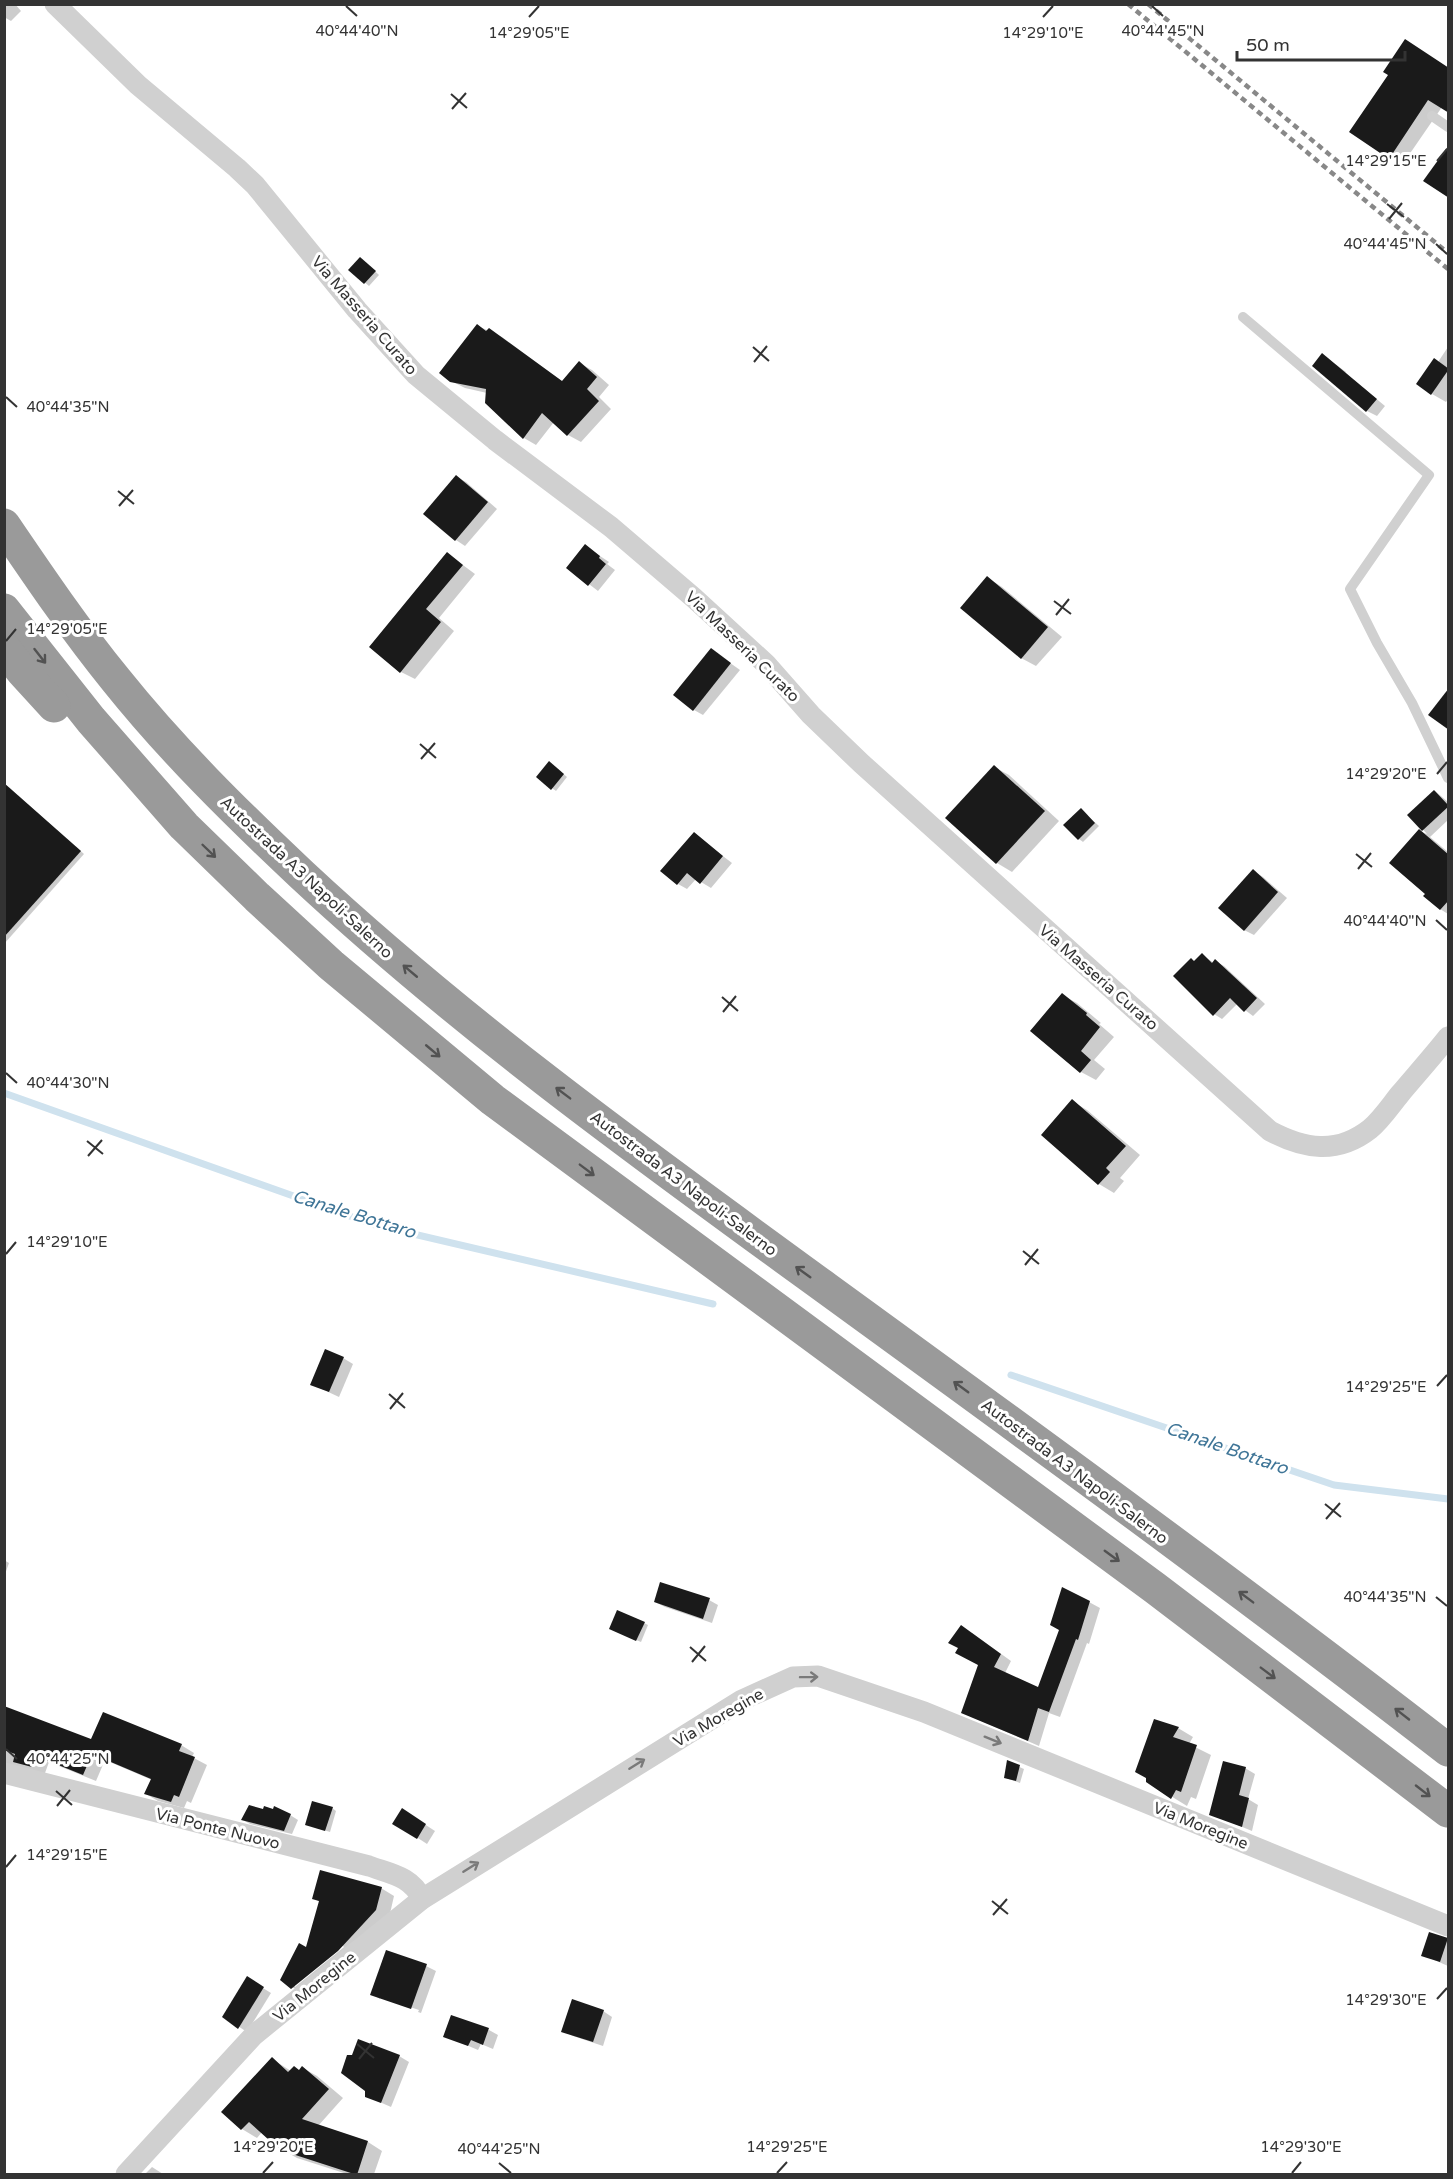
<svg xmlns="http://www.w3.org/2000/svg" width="1453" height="2179" font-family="'Varela Round',sans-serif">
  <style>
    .shadow { fill: #0003; fill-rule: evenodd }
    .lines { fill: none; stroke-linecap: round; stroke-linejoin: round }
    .stream { stroke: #cfe2ee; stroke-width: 7 }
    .building { fill: #1a1a1a }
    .lane { stroke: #d0d0d0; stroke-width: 10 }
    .street { stroke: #d0d0d0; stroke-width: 21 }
    .highway { stroke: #9a9a9a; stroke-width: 33 }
    .rail { stroke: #888; stroke-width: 4.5; stroke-dasharray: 6 4.5; stroke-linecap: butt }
    .oneway { stroke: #525252 }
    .oneway2 { stroke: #7a7a7a }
    .ticks { fill: none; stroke: #333; stroke-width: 2 }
    .labels { text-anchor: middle; stroke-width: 6; stroke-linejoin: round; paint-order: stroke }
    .street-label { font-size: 16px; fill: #333; stroke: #fff }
    .water-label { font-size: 18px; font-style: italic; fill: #3f7597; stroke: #fff }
    .ticks-label { font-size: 15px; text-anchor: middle; fill: #333; stroke: #fff; stroke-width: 6; stroke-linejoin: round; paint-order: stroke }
  </style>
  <rect width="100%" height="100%" fill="#fff"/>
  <g class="shadow">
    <path d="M 4,4 L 15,4 L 21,11 L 11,21 L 4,17 Z"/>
    <path d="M 1448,68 L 1442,107 L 1402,165 L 1389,157 Z"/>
    <path d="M 364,261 L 379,275 L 369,286 L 350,270 Z"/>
    <path d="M 478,326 L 502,337 L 563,382 L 579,363 L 592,370 L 609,385 L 599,397 L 611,409 L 581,442 L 568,435 L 554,422 L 536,445 L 524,438 L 487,393 L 465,388 L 451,381 Z"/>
    <path d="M 1448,347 L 1448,399 L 1446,402 L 1432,394 L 1438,362 Z"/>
    <path d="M 1323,355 L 1346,372 L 1345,373 L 1385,406 L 1377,416 L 1367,411 L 1314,366 Z"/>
    <path d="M 457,477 L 466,482 L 497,509 L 465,546 L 456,540 L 425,514 Z"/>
    <path d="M 585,546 L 609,562 L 607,564 L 615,570 L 598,591 L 568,568 Z"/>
    <path d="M 448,554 L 475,574 L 439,618 L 454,631 L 415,679 L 401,672 L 371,647 Z"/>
    <path d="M 988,578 L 1002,587 L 1062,637 L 1036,666 L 1021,658 Z"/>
    <path d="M 712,650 L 740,670 L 703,715 L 694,710 Z"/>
    <path d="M 554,766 L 567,777 L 556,791 L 552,788 Z"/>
    <path d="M 994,767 L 1009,775 L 1059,821 L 1012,872 L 997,863 L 948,818 Z"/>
    <path d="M 4,783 L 84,854 L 4,944 Z"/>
    <path d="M 1435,791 L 1448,802 L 1448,820 L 1430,837 L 1448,852 L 1448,914 L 1440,909 L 1427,894 L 1419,831 L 1427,834 L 1409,815 Z"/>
    <path d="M 1081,810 L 1099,826 L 1083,842 L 1079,839 Z"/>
    <path d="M 694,834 L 732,863 L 711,888 L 696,879 L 687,889 L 678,884 Z"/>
    <path d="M 1253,871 L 1263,877 L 1287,898 L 1254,935 L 1244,930 Z"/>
    <path d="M 1202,955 L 1214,963 L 1215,961 L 1224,966 L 1265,1004 L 1253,1016 L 1237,1004 L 1222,1019 L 1214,1014 L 1195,962 Z"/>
    <path d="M 1062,995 L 1077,1003 L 1101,1023 L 1099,1024 L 1114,1037 L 1094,1060 L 1105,1069 L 1096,1080 L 1081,1072 L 1032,1031 Z"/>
    <path d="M 1072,1101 L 1087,1110 L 1140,1155 L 1120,1178 L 1124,1181 L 1114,1193 L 1099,1184 L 1043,1135 Z"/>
    <path d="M 343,1358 L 353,1364 L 339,1397 L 311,1384 Z"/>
    <path d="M 4,1560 L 9,1563 L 4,1577 Z"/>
    <path d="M 709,1600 L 718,1605 L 712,1623 L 665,1607 L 655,1602 Z"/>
    <path d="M 1089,1602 L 1100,1608 L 1089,1644 L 1087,1643 L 1060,1717 L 1049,1713 L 1039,1746 L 963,1713 L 979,1665 L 972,1633 L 1011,1661 L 1005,1673 L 1038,1689 Z"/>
    <path d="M 644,1623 L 648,1625 L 641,1642 L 615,1631 Z"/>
    <path d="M 4,1708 L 92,1741 L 181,1745 L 194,1753 L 192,1757 L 207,1765 L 191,1803 L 187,1801 L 184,1808 L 158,1801 L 146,1794 L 152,1780 L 105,1760 L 96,1781 L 49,1762 L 45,1773 L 4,1773 Z"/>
    <path d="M 1155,1721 L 1178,1728 L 1193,1737 L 1189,1744 L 1211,1755 L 1196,1799 L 1191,1797 L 1187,1806 L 1148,1782 Z"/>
    <path d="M 1008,1762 L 1024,1769 L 1020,1783 L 1006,1778 Z"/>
    <path d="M 1245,1768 L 1255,1774 L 1248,1799 L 1258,1805 L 1252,1831 L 1211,1814 Z"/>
    <path d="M 332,1808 L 336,1811 L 330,1832 L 311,1826 Z"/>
    <path d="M 264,1810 L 290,1815 L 298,1820 L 292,1834 L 250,1824 L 243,1820 Z"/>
    <path d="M 412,1816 L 435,1831 L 427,1844 L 395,1823 Z"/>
    <path d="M 381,1888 L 394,1896 L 389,1918 L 305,1995 L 292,1987 L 307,1949 L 320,1902 L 314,1898 ZM 342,1945 L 344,1947 L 295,1987 L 295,1984 Z"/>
    <path d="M 1430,1934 L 1448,1941 L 1448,1966 L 1423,1955 Z"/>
    <path d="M 426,1966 L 436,1971 L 421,2013 L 418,2012 L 419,2010 L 380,1997 L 380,1999 L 372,1994 Z"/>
    <path d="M 247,1978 L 271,1993 L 247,2032 L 224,2017 Z"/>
    <path d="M 603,2011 L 612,2017 L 603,2046 L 573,2036 L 563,2031 Z"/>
    <path d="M 452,2017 L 489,2030 L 498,2035 L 493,2049 L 481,2044 L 478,2050 L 445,2036 Z"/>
    <path d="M 399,2056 L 409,2062 L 391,2107 L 366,2096 Z"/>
    <path d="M 272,2059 L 291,2071 L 300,2071 L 303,2068 L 317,2076 L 343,2098 L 318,2126 L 368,2142 L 382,2151 L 374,2174 L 347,2174 L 297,2158 L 281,2149 L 262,2132 L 257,2138 L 242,2129 L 223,2112 Z"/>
    <path d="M 152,2167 L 163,2174 L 166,2174 L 145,2174 Z"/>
  </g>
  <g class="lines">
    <g class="stream">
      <path d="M 4,1093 L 375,1225 L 713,1304"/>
      <path d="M 1011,1375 L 1334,1485 L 1448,1499"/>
    </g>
  </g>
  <g class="building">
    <path d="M 1405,39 L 1449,68 L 1449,113 L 1428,100 L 1389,159 L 1349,132 L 1388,75 L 1383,72 Z"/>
    <path d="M 1449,145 L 1449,198 L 1423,181 Z"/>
    <path d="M 360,257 L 376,271 L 364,284 L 348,270 Z"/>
    <path d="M 477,324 L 486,331 L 489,328 L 562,381 L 579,361 L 597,377 L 587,389 L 599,401 L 567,436 L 542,413 L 523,439 L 485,403 L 486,389 L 450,382 L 439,373 Z"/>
    <path d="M 1322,353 L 1377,399 L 1366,412 L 1312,366 Z"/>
    <path d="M 1434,358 L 1449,369 L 1431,395 L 1416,384 Z"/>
    <path d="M 456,475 L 488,502 L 455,541 L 423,514 Z"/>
    <path d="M 585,544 L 600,556 L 599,558 L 606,564 L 588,586 L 566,568 Z"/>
    <path d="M 447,552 L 463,565 L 426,609 L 441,622 L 400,673 L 369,647 Z"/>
    <path d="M 987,576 L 1048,627 L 1021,659 L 960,608 Z"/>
    <path d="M 711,648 L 731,663 L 693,711 L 673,695 Z"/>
    <path d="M 1449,688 L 1449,730 L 1428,715 Z"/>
    <path d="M 549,761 L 564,774 L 551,790 L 536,777 Z"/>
    <path d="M 994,765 L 1045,811 L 996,864 L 945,818 Z"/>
    <path d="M 4,783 L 81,851 L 4,937 Z"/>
    <path d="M 1434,790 L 1449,806 L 1422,831 L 1407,815 Z"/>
    <path d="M 1081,808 L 1095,823 L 1078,840 L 1063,825 Z"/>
    <path d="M 1419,829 L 1449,855 L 1449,900 L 1440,910 L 1423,896 L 1425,894 L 1389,863 Z"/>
    <path d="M 694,832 L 723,856 L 700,884 L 687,873 L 677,885 L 660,871 Z"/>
    <path d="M 1253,869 L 1278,892 L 1244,931 L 1218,908 Z"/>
    <path d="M 1202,953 L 1212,963 L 1215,959 L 1257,998 L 1244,1012 L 1230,998 L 1213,1016 L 1173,976 L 1191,958 L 1194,961 Z"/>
    <path d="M 1062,993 L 1087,1013 L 1086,1015 L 1100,1027 L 1081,1051 L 1091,1060 L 1080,1073 L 1030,1031 Z"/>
    <path d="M 1072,1099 L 1126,1146 L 1106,1168 L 1110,1172 L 1098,1185 L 1041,1135 Z"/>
    <path d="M 325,1349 L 344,1357 L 329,1392 L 310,1385 Z"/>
    <path d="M 660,1582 L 710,1598 L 703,1619 L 654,1602 Z"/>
    <path d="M 1062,1587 L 1090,1601 L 1078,1640 L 1076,1639 L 1049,1712 L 1038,1708 L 1028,1741 L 961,1713 L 978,1665 L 955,1653 L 958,1648 L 948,1643 L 961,1625 L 1001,1654 L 994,1667 L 1038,1687 L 1059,1630 L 1050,1625 Z"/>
    <path d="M 617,1610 L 645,1622 L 636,1641 L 609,1629 Z"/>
    <path d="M 4,1706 L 91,1739 L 103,1712 L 182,1744 L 179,1751 L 195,1757 L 179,1797 L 174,1795 L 171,1802 L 144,1794 L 151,1779 L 92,1754 L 83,1775 L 36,1756 L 32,1767 L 13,1762 L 15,1754 L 4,1750 Z"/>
    <path d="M 1154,1719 L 1179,1727 L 1173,1737 L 1197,1745 L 1181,1792 L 1176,1790 L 1171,1799 L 1146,1782 L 1146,1778 L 1135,1772 Z"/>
    <path d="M 1007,1760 L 1020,1765 L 1016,1781 L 1004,1778 Z"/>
    <path d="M 1223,1761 L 1246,1767 L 1239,1795 L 1249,1798 L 1242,1827 L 1209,1815 Z"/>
    <path d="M 312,1801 L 333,1807 L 325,1831 L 305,1825 Z"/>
    <path d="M 249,1805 L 263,1809 L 264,1806 L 273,1809 L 274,1806 L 291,1814 L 284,1831 L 241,1820 Z"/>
    <path d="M 402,1808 L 426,1824 L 417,1839 L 392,1824 Z"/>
    <path d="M 320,1870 L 382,1887 L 376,1910 L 338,1951 L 291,1989 L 280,1980 L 299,1943 L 306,1947 L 319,1901 L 312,1899 Z"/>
    <path d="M 1429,1932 L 1448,1938 L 1440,1962 L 1421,1956 Z"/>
    <path d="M 386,1950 L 427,1964 L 411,2009 L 370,1995 Z"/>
    <path d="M 247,1976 L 264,1987 L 238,2029 L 222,2017 Z"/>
    <path d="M 572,1999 L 604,2010 L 593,2042 L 561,2032 Z"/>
    <path d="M 451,2015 L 489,2028 L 483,2045 L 471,2040 L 468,2046 L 443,2037 Z"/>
    <path d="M 358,2039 L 400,2055 L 381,2103 L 365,2097 L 365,2091 L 341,2073 L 347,2055 L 352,2055 Z"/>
    <path d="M 272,2057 L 288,2072 L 294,2066 L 299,2070 L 302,2066 L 329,2089 L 302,2119 L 368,2141 L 357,2175 L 280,2150 L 249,2122 L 241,2130 L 221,2112 Z"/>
  </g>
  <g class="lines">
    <g class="lane">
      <path d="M 1432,116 L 1448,127"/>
      <path d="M 1243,317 L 1429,475 L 1350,589 L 1377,643 L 1412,703 L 1448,778"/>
    </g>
    <g class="street">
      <path d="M 55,4 L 138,85 L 237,168 L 255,185 L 357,310 L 416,375 L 495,440 L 611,527 L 694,598 L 766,664 L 811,715 L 862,764 L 1270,1131 C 1304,1149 1337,1155 1370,1129 C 1381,1120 1391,1105 1400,1094 C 1416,1075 1433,1056 1448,1037"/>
      <path d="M 4,1773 L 369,1866 C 391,1874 411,1876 422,1899"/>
      <path d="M 126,2174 L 254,2035 L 422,1899 L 742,1700 L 793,1677 L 818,1676 L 924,1712 L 1448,1926"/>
    </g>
    <g class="highway">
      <path d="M 4,525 C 40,578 76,631 116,680 C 172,750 236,813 301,874 C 464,1026 646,1157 826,1288 C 1035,1440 1244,1592 1448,1750"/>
      <path d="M 4,610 L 91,720 L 184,826 L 257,897 L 331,965 L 493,1100 L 1155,1588 L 1448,1811"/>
      <path d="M 4,648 L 22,671 L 54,706"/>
    </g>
    <g class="rail">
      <path d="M 1128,4 L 1448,269"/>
      <path d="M 1148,4 L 1448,253"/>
    </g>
  </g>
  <defs><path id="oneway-shaft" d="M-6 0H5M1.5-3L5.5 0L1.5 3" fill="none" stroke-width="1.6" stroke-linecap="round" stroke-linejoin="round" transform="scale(1.5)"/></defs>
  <g class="oneway">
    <use href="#oneway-shaft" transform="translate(40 656) rotate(52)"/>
    <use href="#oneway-shaft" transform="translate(209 851) rotate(44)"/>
    <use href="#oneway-shaft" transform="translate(410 971) rotate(-140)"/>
    <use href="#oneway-shaft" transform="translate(433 1051) rotate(40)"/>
    <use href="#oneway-shaft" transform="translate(563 1093) rotate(-143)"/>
    <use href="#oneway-shaft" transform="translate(587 1170) rotate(37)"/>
    <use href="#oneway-shaft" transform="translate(803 1272) rotate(-144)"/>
    <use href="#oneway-shaft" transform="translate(961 1387) rotate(-144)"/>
    <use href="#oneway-shaft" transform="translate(1112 1556) rotate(36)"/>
    <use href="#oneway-shaft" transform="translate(1246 1597) rotate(-143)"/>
    <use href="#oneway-shaft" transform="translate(1268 1673) rotate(37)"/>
    <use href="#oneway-shaft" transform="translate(1402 1714) rotate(-142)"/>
    <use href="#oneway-shaft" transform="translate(1423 1791) rotate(38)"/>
  </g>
  <g class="oneway2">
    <use href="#oneway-shaft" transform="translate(809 1677) rotate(-1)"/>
    <use href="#oneway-shaft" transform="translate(993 1740) rotate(22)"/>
    <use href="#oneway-shaft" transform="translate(637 1764) rotate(-32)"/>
    <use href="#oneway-shaft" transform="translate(471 1867) rotate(-32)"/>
  </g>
  <path class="ticks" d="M 346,6 L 357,16M 1152,6 L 1163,16M 529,17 L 539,6M 1043,17 L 1053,6M 451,94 L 467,108M 452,109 L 466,93M 1437,161 L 1447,149M 1387,204 L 1404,217M 1389,219 L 1402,203M 1436,244 L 1447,254M 753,347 L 769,361M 754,362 L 767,346M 6,397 L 17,407M 118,491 L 134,504M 119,506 L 133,490M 1054,601 L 1071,614M 1056,615 L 1069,599M 6,641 L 16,629M 420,744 L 436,758M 421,759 L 435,743M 1437,774 L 1447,762M 1356,854 L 1372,867M 1358,869 L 1371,853M 1436,920 L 1447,930M 722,997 L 738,1011M 723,1012 L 736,996M 6,1073 L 17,1083M 87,1141 L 103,1154M 88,1156 L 102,1140M 1023,1251 L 1039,1264M 6,1254 L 16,1242M 1025,1265 L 1038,1249M 1437,1386 L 1447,1375M 389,1394 L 405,1408M 390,1409 L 403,1393M 1325,1504 L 1341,1517M 1326,1519 L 1340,1503M 1436,1597 L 1447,1606M 690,1647 L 706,1661M 692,1662 L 705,1646M 6,1749 L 17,1759M 56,1791 L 72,1805M 57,1806 L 70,1790M 6,1867 L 16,1855M 992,1901 L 1008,1914M 993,1915 L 1007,1899M 1437,1999 L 1447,1988M 357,2044 L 374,2058M 359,2059 L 372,2043M 499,2163 L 511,2173M 263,2173 L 273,2162M 777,2173 L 787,2162M 1292,2173 L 1301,2162"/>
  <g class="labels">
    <g class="street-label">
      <text transform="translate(365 315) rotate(49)" y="6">Via Masseria Curato</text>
      <text transform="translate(743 646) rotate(44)" y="6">Via Masseria Curato</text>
      <text transform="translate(307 877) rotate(43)" y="6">Autostrada A3 Napoli-Salerno</text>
      <text transform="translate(1099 977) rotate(41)" y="6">Via Masseria Curato</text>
      <text transform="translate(684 1183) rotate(37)" y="6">Autostrada A3 Napoli-Salerno</text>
      <text transform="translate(1075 1471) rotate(37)" y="6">Autostrada A3 Napoli-Salerno</text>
      <text transform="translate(718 1717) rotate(-30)" y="6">Via Moregine</text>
      <text transform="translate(1201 1825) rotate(22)" y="6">Via Moregine</text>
      <text transform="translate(218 1828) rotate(14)" y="6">Via Ponte Nuovo</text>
      <text transform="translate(314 1986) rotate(-39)" y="6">Via Moregine</text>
    </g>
    <g class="water-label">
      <text transform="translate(354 1214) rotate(17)" y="6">Canale Bottaro</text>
      <text transform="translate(1227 1448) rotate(19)" y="6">Canale Bottaro</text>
    </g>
  </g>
  <g class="ticks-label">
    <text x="357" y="36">40°44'40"N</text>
    <text x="1163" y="36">40°44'45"N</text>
    <text x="529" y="38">14°29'05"E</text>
    <text x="1043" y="38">14°29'10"E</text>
    <text x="1386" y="166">14°29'15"E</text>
    <text x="1385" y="249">40°44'45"N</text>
    <text x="68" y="412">40°44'35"N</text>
    <text x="67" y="634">14°29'05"E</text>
    <text x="1386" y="779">14°29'20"E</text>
    <text x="1385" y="926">40°44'40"N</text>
    <text x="68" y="1088">40°44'30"N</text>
    <text x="67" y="1247">14°29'10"E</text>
    <text x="1386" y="1392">14°29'25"E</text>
    <text x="1385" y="1602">40°44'35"N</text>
    <text x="68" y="1764">40°44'25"N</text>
    <text x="67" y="1860">14°29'15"E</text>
    <text x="1386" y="2005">14°29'30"E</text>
    <text x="273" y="2152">14°29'20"E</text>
    <text x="787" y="2152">14°29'25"E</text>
    <text x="1301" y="2152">14°29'30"E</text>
    <text x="499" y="2154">40°44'25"N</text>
  </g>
  <rect width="1453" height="2179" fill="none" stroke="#333333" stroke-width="12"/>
  <path d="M1237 51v9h168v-9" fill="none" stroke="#333333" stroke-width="3"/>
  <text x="1246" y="51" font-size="18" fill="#333333" stroke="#ffffff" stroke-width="4.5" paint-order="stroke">50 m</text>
</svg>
